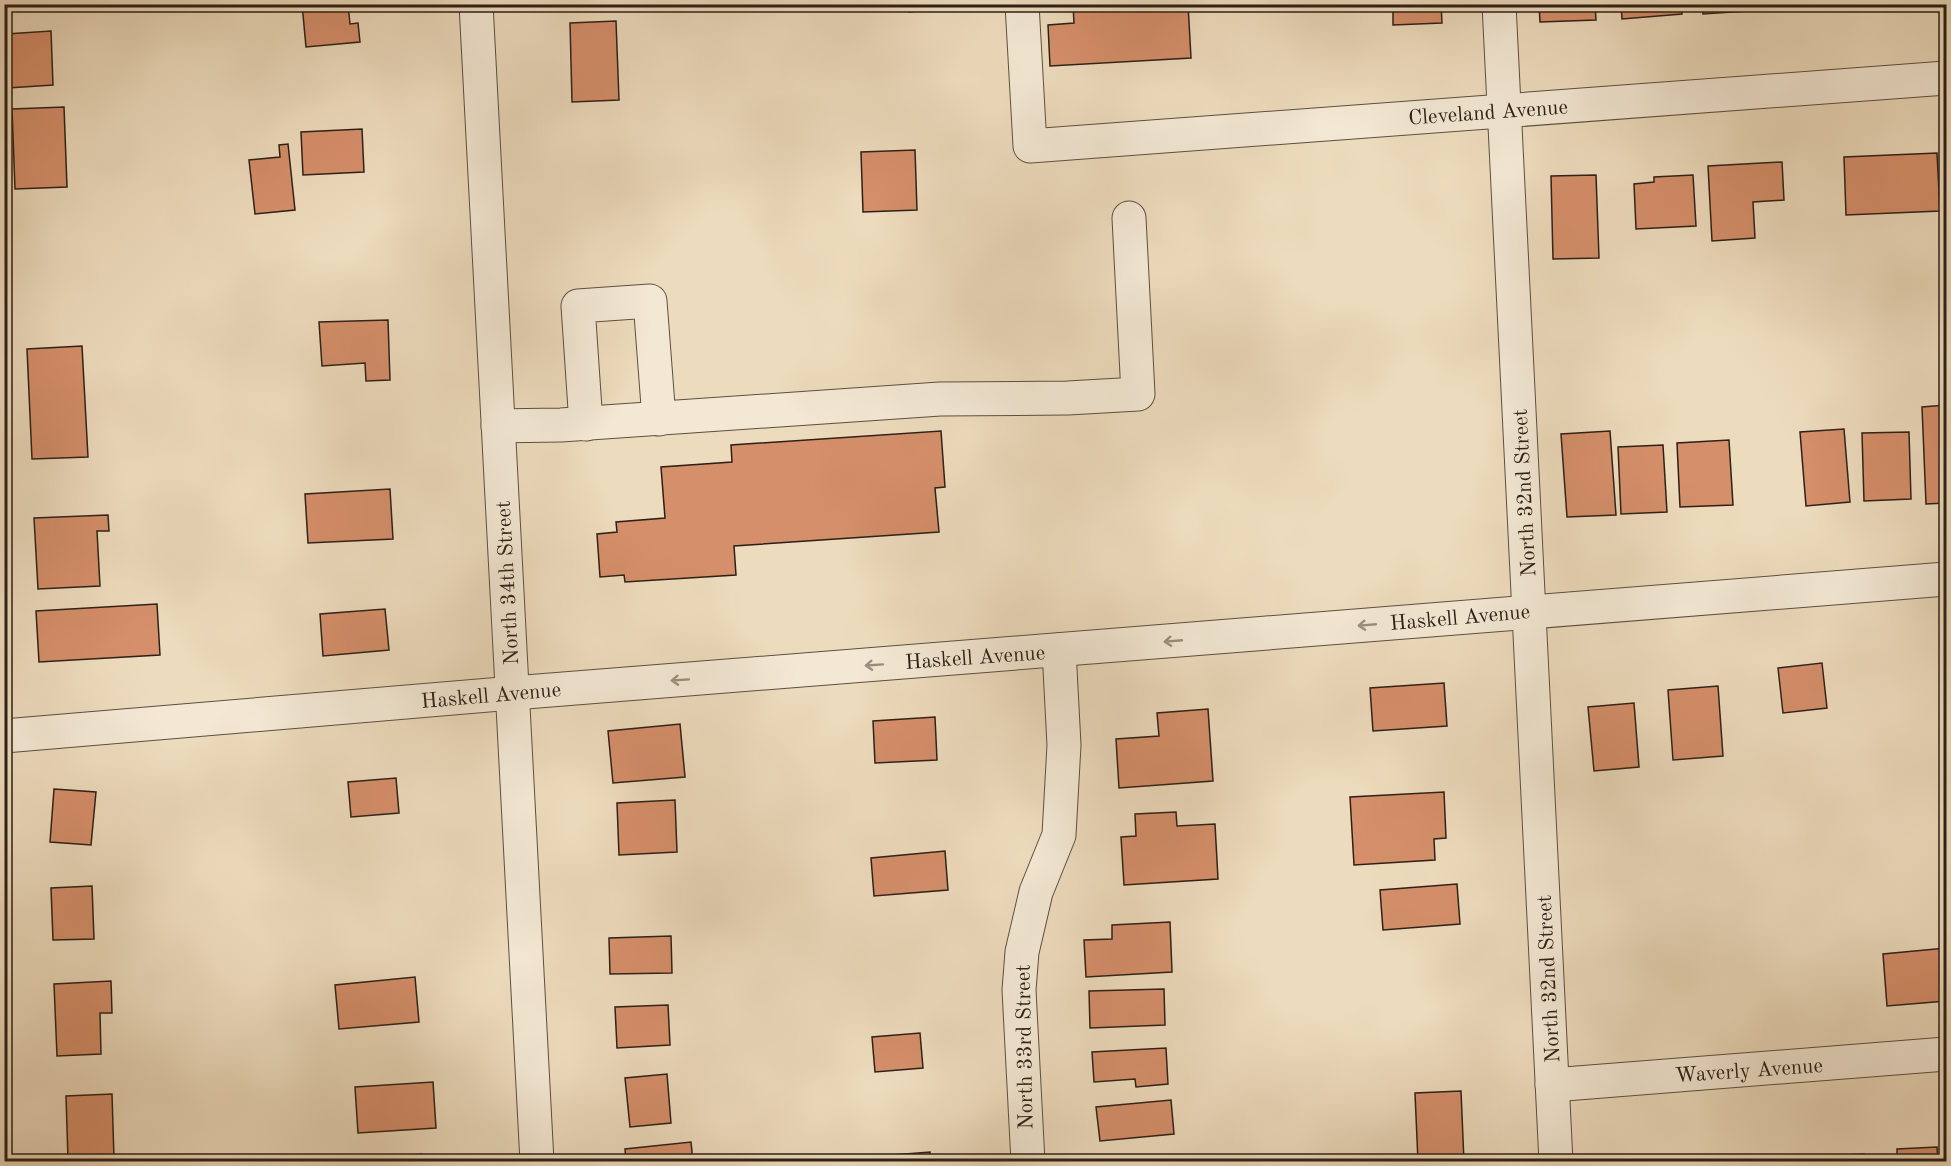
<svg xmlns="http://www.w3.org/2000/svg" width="1951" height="1166" font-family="'Old Standard TT',serif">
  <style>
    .building { fill: #d58f6b; stroke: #2c2017; stroke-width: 1.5 }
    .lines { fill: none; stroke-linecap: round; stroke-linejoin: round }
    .minor-casing { stroke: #5c4f40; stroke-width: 35 }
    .minor { stroke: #f3e8d4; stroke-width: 33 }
    .oneway { stroke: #998e7f }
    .labels { text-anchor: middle; stroke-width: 4.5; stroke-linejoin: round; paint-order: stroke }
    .street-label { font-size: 21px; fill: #2c2017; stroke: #f3e8d4 }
  </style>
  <rect width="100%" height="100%" fill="#eddbbd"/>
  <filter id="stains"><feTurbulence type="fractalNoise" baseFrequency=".00333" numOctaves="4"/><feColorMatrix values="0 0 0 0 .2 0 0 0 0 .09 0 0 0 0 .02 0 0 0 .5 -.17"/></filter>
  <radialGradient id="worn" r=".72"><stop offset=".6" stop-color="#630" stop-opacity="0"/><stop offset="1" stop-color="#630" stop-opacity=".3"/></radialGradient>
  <g class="building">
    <path d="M 302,4 L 348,4 L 350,24 L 358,23 L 360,42 L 306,47 Z"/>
    <path d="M 908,4 L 956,4 L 956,7 L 909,12 Z"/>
    <path d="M 1188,4 L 1191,58 L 1050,66 L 1048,25 L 1074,23 L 1073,5 Z"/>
    <path d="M 1393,4 L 1441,4 L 1442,23 L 1393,25 Z"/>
    <path d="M 1539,4 L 1595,4 L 1596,20 L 1540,22 Z"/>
    <path d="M 1621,4 L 1681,4 L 1682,14 L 1622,19 Z"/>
    <path d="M 1702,4 L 1761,4 L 1762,10 L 1703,14 Z"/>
    <path d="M 1784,4 L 1841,4 L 1784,9 Z"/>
    <path d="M 616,21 L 619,100 L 572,102 L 570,23 Z"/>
    <path d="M 51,31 L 53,85 L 8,88 L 6,34 Z"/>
    <path d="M 64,107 L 67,187 L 15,189 L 12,109 Z"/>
    <path d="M 362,129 L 364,172 L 303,175 L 301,132 Z"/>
    <path d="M 288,144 L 295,210 L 255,214 L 249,160 L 280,157 L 279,145 Z"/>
    <path d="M 915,150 L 917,210 L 863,212 L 861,152 Z"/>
    <path d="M 1937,153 L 1940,211 L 1846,215 L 1844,157 Z"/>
    <path d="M 1782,162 L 1784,200 L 1753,202 L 1755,238 L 1712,241 L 1708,166 Z"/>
    <path d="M 1596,175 L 1599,258 L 1553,259 L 1551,176 Z"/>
    <path d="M 1693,175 L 1696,226 L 1636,229 L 1634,184 L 1654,182 L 1654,177 Z"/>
    <path d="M 388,320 L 390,380 L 366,381 L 365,363 L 322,366 L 319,322 Z"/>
    <path d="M 82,346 L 88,457 L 32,459 L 27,349 Z"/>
    <path d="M 1946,405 L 1946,503 L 1926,504 L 1922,407 Z"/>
    <path d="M 1844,429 L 1850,502 L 1806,506 L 1800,432 Z"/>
    <path d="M 941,431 L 945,487 L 935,488 L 939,532 L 734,546 L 736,575 L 625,582 L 624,575 L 600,577 L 597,534 L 617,532 L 616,522 L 665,518 L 661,467 L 732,462 L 731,445 Z"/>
    <path d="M 1610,431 L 1616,515 L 1567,517 L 1561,434 Z"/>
    <path d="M 1909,432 L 1911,499 L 1864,501 L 1862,433 Z"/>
    <path d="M 1729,440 L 1733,505 L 1680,507 L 1677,443 Z"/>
    <path d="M 1663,445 L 1667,512 L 1621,514 L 1618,447 Z"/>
    <path d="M 390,489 L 393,539 L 308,543 L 305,494 Z"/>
    <path d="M 108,515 L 109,531 L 97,531 L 100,586 L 38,589 L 34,518 Z"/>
    <path d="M 157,604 L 160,655 L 39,662 L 36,611 Z"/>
    <path d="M 385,609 L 389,650 L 323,656 L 320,614 Z"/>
    <path d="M 1822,663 L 1827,708 L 1783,713 L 1778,668 Z"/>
    <path d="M 1444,683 L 1447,726 L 1373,731 L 1370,688 Z"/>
    <path d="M 1718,686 L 1723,756 L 1673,760 L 1668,690 Z"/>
    <path d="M 1634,703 L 1639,767 L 1594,771 L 1588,707 Z"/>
    <path d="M 1208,709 L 1213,781 L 1119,788 L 1116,739 L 1159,736 L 1157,713 Z"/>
    <path d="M 935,717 L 937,760 L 875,763 L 873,721 Z"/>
    <path d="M 680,724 L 685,777 L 613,783 L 608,731 Z"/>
    <path d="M 396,778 L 399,813 L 351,817 L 348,782 Z"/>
    <path d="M 54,789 L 96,792 L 91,845 L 50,842 Z"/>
    <path d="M 1444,792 L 1446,838 L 1434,839 L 1435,860 L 1354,865 L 1350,797 Z"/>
    <path d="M 675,800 L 677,852 L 619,855 L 617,803 Z"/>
    <path d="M 1176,812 L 1177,826 L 1215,824 L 1218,879 L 1124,885 L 1121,837 L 1136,836 L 1135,814 Z"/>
    <path d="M 945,851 L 948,890 L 874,896 L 871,858 Z"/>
    <path d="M 1457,884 L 1460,924 L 1383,930 L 1380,890 Z"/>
    <path d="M 92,886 L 94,939 L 53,940 L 51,888 Z"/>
    <path d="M 1170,922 L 1172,972 L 1086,977 L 1084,940 L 1112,939 L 1112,925 Z"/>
    <path d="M 671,936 L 672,973 L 610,974 L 609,938 Z"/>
    <path d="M 1946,948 L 1946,1001 L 1887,1006 L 1883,954 Z"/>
    <path d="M 415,977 L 419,1022 L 339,1029 L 335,985 Z"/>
    <path d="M 111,981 L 112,1013 L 100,1013 L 101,1054 L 57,1056 L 54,984 Z"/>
    <path d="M 1164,989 L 1165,1025 L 1090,1028 L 1089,991 Z"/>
    <path d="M 668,1005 L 670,1045 L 617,1048 L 615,1007 Z"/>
    <path d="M 920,1033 L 923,1068 L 875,1072 L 872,1037 Z"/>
    <path d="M 1166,1048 L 1168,1084 L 1136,1087 L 1135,1079 L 1094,1082 L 1092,1052 Z"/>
    <path d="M 667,1074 L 671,1123 L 630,1127 L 625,1078 Z"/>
    <path d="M 433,1082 L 436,1128 L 358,1133 L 355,1087 Z"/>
    <path d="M 1461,1091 L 1464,1162 L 1418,1162 L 1415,1093 Z"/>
    <path d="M 112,1094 L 114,1159 L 68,1160 L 66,1096 Z"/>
    <path d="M 1171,1100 L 1174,1134 L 1100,1141 L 1096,1107 Z"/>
    <path d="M 691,1142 L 693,1162 L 626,1162 L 625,1149 Z"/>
    <path d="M 1937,1147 L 1938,1162 L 1897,1162 L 1897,1149 Z"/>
    <path d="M 930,1152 L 930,1162 L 853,1162 L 853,1158 Z"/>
    <path d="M 422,1154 L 423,1162 L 379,1162 L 378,1158 Z"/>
    <path d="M 1864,1154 L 1864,1162 L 1823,1162 L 1823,1156 Z"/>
    <path d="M 1202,1157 L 1203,1162 L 1100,1161 Z"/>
  </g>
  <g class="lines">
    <defs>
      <g id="minor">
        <path d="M 476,4 L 537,1162"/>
        <path d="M 1022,4 L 1030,146 L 1946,78"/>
        <path d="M 1499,4 L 1556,1162"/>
        <path d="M 586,424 L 578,306 L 650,301 L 659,419"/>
        <path d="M 498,426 L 561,425 L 940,399 L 1068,398 L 1138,394 L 1129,218"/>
        <path d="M 4,736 L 513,693 L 1946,579"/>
        <path d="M 1552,1085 L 1946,1054"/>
        <path d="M 1028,1162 L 1019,990 L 1022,952 L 1036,892 L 1059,835 L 1064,745 L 1059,650"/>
      </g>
    </defs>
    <use href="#minor" class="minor-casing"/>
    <use href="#minor" class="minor"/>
  </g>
  <defs><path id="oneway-shaft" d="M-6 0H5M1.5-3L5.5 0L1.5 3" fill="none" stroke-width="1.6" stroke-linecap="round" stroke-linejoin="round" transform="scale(1.5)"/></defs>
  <g class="oneway">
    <use href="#oneway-shaft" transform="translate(1367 625) rotate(175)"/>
    <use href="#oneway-shaft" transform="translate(1173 641) rotate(175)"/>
    <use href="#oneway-shaft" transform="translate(874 665) rotate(176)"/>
    <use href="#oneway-shaft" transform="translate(680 680) rotate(176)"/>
  </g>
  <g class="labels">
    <g class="street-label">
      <text transform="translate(1488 112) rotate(-4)" y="7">Cleveland Avenue</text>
      <text transform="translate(1524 493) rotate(-93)" y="7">North 32nd Street</text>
      <text transform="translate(507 583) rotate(-93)" y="7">North 34th Street</text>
      <text transform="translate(1460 617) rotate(-5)" y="7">Haskell Avenue</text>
      <text transform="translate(975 657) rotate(-4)" y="7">Haskell Avenue</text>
      <text transform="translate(491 695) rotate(-5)" y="7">Haskell Avenue</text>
      <text transform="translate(1548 979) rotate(-93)" y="7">North 32nd Street</text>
      <text transform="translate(1024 1047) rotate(-91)" y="7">North 33rd Street</text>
      <text transform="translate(1749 1070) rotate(-4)" y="7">Waverly Avenue</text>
    </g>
  </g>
  <rect width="1951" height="1166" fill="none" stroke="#eddbbd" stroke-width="24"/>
  <rect x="6" y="6" width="1939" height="1154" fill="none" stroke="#2c2017" stroke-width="3"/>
  <rect x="12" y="12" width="1927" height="1142" fill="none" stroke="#2c2017" stroke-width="1.5"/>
  <rect width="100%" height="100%" filter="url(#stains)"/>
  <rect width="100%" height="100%" fill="url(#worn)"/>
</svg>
